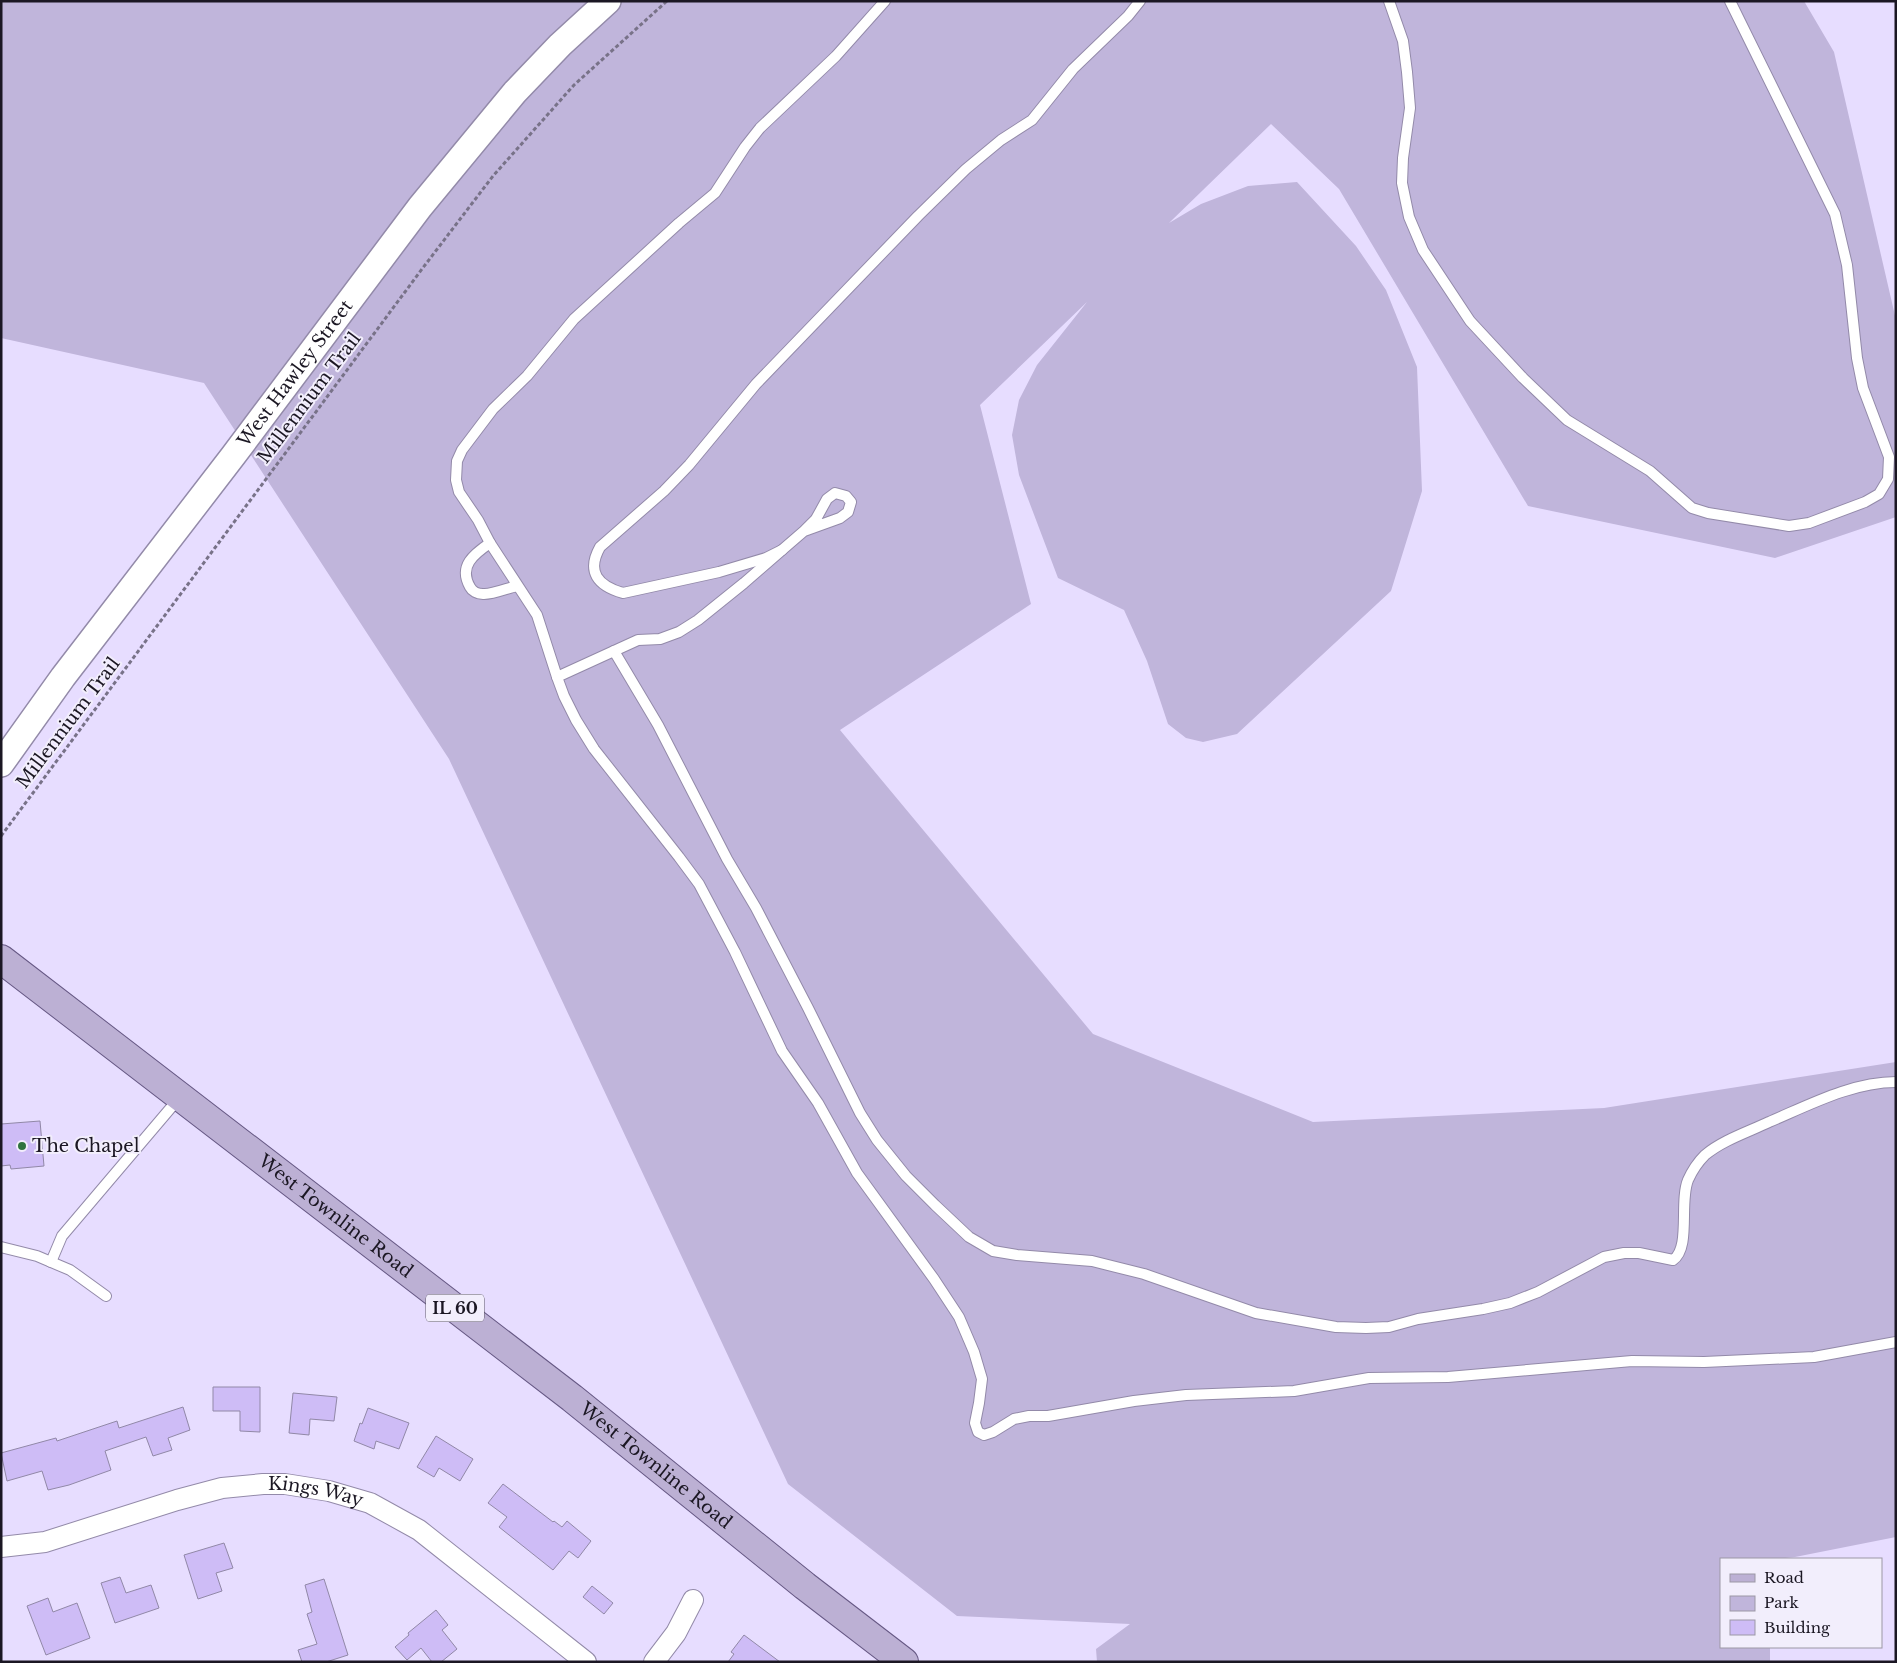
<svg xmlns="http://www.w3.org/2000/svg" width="1897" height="1663" font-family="'Libre Baskerville',serif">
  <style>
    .green { fill: #c0b5db }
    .building { fill: #cebcf6; stroke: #9188a7 }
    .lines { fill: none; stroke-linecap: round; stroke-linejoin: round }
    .service-casing { stroke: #938aa9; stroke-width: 12 }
    .minor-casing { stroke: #938aa9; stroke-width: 22 }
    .tertiary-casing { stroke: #938aa9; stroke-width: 28 }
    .primary-casing { stroke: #665884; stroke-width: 30 }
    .path { stroke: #787288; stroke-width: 3; stroke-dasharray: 4 2.5; stroke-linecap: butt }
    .service { stroke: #fff; stroke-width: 10 }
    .minor { stroke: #fff; stroke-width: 20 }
    .tertiary { stroke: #fff; stroke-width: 25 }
    .primary { stroke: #bcb0d4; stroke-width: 28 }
    .poi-dot { fill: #2f733e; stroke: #f2eefc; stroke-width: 2 }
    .labels { text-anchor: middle; stroke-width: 4; stroke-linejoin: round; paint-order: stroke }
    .shield { fill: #f2eefc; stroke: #5c5864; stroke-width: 1 }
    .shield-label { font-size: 16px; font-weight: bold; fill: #1b1723 }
    .street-label { font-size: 18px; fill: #1b1723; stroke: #f2eefc }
    .poi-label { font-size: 18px; fill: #1b1723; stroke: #f2eefc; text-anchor: start }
  </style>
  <rect width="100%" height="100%" fill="#e7ddff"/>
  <path class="green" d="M 1,1 L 1804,1 L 1834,52 L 1896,320 L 1896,517 L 1775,558 L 1528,506 L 1339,189 L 1271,124 L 1169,223 L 1201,204 L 1248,186 L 1297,182 L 1356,246 L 1386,290 L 1417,367 L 1422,491 L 1391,591 L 1237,734 L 1203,742 L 1186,738 L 1168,724 L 1147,661 L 1124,610 L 1058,578 L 1019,475 L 1012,435 L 1019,400 L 1037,365 L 1087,302 L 980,405 L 1031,604 L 840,730 L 1093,1034 L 1313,1122 L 1604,1108 L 1896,1062 L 1896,1537 L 1795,1557 L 1776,1559 L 1721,1559 L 1721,1647 L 1770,1647 L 1770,1662 L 1097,1662 L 1096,1649 L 1130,1624 L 957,1616 L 788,1484 L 449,759 L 204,383 L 1,338 Z"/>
  <g class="building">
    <path d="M 40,1121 L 44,1166 L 11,1169 L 10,1165 L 1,1166 L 1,1124 Z"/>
    <path d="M 213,1387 L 260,1387 L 260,1432 L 240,1431 L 240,1411 L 213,1411 Z"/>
    <path d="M 293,1393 L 337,1397 L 334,1421 L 310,1419 L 309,1435 L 289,1433 Z"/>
    <path d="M 183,1407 L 190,1430 L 168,1438 L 172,1450 L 153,1456 L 146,1437 L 105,1451 L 111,1470 L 69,1485 L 48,1490 L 42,1471 L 7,1481 L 1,1453 L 56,1438 L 57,1441 L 117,1421 L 119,1428 Z"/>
    <path d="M 368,1408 L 409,1423 L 399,1449 L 376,1441 L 374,1449 L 354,1441 L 360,1423 L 362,1424 Z"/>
    <path d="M 436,1436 L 473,1459 L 460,1481 L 439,1468 L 434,1477 L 417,1467 Z"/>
    <path d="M 503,1484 L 553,1522 L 554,1521 L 562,1527 L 567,1521 L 591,1541 L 578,1558 L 569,1551 L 553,1570 L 499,1527 L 507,1517 L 488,1503 Z"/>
    <path d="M 224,1543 L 233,1568 L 216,1573 L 222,1591 L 198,1599 L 184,1555 Z"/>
    <path d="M 120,1577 L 126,1593 L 151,1585 L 159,1608 L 115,1623 L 101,1583 Z"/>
    <path d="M 324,1579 L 348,1655 L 326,1662 L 302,1662 L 298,1650 L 317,1644 L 307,1614 L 312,1612 L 305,1585 Z"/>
    <path d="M 592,1586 L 613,1603 L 604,1614 L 583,1597 Z"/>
    <path d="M 48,1598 L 53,1612 L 77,1603 L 90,1638 L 46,1655 L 27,1606 Z"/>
    <path d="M 436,1610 L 448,1625 L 442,1630 L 457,1649 L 441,1662 L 432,1662 L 421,1648 L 407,1660 L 395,1647 L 409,1635 L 408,1633 Z"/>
    <path d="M 744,1635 L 780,1662 L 728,1662 L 734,1654 L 731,1652 Z"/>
  </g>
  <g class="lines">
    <defs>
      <g id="service">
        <path d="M 1389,1 L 1403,41 L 1407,72 L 1410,108 L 1403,158 L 1402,183 L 1409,217 L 1423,250 L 1470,321 L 1523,378 L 1567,420 L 1650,471 L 1692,508 L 1708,513 L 1789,526 L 1809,523 L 1865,502 L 1879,494 L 1888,479 L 1889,457 L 1863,388 L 1857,358 L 1847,265 L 1835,214 L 1730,1"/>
        <path d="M 804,531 L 840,518 L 848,512 L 851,502 L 846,496 L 835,493 L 827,499 L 816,519 L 804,531 L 782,550 L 766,558 L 719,572 L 623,593 C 598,586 586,572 600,547 L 664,491 L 689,465 L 756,384 L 918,216 L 966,169 L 1001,140 L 1032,120 L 1073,69 L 1128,16 L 1140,1"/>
        <path d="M 490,543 C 474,554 458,566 470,587 C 472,591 477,594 483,594 C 491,595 508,588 517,586"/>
        <path d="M 782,550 L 744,583 L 698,620 L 679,632 L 660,639 L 638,640 L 557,677 L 564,696 L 576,720 L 594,749 L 679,857 L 699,884 L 735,952 L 782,1051 L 818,1103 L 857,1173 L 934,1279 L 959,1317 L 974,1352 L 982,1379 L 979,1403 L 975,1423 L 978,1432 L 984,1435 L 993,1432 L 1014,1419 L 1029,1416 L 1048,1416 L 1134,1401 L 1186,1395 L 1294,1391 L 1369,1378 L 1448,1377 L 1632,1361 L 1704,1362 L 1814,1357 L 1896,1342"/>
        <path d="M 614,651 L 658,725 L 727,859 L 756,908 L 808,1008 L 860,1113 L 877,1140 L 906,1176 L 935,1205 L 969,1237 L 993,1251 L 1017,1255 L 1092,1261 L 1144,1274 L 1256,1313 L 1336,1327 L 1366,1328 L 1389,1327 L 1418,1319 L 1483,1309 L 1510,1303 L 1538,1292 L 1604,1257 L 1624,1253 L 1639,1253 L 1673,1260 C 1691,1248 1679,1202 1688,1180 C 1692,1171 1698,1162 1705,1155 C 1723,1140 1748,1132 1769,1122 C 1809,1105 1852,1082 1896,1082"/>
        <path d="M 557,677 L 537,615 L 490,543 L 478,520 L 459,492 L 456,480 L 457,461 L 462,450 L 493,409 L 527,376 L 574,319 L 679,223 L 715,193 L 745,147 L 760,128 L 836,56 L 885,1"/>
        <path d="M 1,1247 L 37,1256 L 70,1270 L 106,1296"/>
        <path d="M 51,1262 L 62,1236 L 180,1097"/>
      </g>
      <g id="minor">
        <path id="s1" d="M 1,1547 L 45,1542 L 177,1500 L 222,1488 L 263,1484 L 285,1484 L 329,1491 L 370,1503 L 419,1530 L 586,1662"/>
        <path d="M 654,1662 L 676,1633 L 693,1600"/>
      </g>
      <g id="tertiary">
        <path id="s2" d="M 1,764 L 63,677 L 233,456 L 420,207 L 515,92 L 560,45 L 608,1"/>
      </g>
      <g id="primary">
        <path id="s3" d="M 1,959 L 572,1398 L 805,1586 L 904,1662"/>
      </g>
    </defs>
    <use href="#service" class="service-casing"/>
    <use href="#minor" class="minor-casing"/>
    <use href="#tertiary" class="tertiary-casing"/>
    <use href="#primary" class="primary-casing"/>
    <path class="path" d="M 1,836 L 422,269 L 493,176 L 574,85 L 667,1"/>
    <use href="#service" class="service"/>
    <use href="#minor" class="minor"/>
    <use href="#tertiary" class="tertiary"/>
    <use href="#primary" class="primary"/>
  </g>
  <circle class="poi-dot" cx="22" cy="1146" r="5"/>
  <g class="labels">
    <rect class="shield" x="426" y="1294.5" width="58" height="27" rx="4"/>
    <g class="shield-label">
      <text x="455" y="1314">IL 60</text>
    </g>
    <g class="street-label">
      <text dy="6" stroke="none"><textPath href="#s2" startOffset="489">West Hawley Street</textPath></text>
      <text transform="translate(309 398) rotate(-53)" y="6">Millennium Trail</text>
      <text transform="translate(68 723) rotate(-53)" y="6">Millennium Trail</text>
      <text dy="6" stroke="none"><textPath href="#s3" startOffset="422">West Townline Road</textPath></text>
      <text dy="6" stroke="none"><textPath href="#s3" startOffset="828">West Townline Road</textPath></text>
      <text dy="6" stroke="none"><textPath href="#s1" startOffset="324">Kings Way</textPath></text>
    </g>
    <g class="poi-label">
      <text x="32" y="1152">The Chapel</text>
    </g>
  </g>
  <rect width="1897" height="1663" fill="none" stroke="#1b1723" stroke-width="5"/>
  <rect x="1720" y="1558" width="162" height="90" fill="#f2eefc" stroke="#9c98a5"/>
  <rect x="1730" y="1574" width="25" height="8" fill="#bcb0d4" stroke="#9c98a5"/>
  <text x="1764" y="1583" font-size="15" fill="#1b1723">Road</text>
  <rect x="1730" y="1596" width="25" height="15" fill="#c0b5db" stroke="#9c98a5"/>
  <text x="1764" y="1608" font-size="15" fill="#1b1723">Park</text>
  <rect x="1730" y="1620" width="25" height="15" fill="#cebcf6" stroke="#9c98a5"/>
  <text x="1764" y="1633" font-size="15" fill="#1b1723">Building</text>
</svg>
